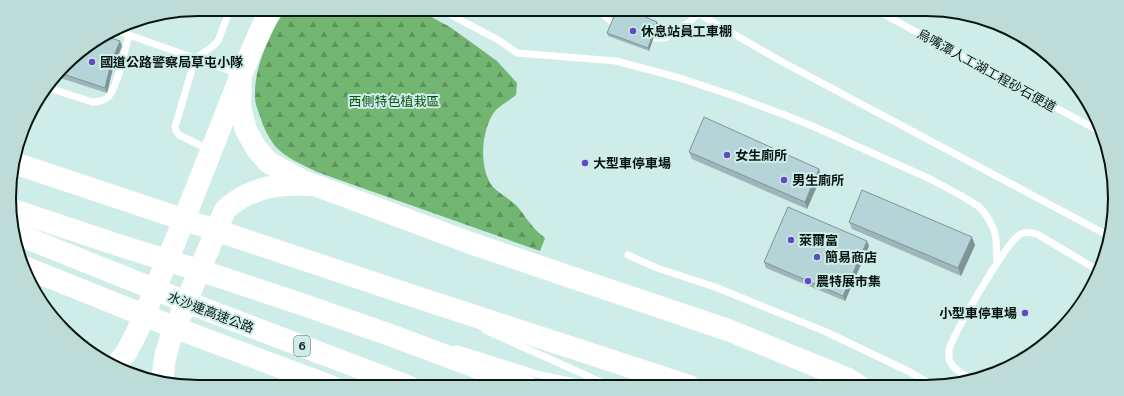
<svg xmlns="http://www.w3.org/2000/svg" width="1124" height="396" font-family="'Nunito Sans','Noto Sans TC',sans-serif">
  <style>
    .forest { fill: url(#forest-firs) }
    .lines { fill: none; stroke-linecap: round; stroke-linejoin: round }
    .lane { stroke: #fff; stroke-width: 7 }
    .highway { stroke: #fff; stroke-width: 22 }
    .wall { fill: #9cb6ba }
    .shaded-wall { fill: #7f9497 }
    .building { fill: #b5d4d8; stroke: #7f9497 }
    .poi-dot { fill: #614bc4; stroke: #ceede8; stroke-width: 1.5 }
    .labels { text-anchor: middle; stroke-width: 4; stroke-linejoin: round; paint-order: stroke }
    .shield { fill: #ceede8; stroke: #445653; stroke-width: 1 }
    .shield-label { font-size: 12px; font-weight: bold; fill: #091513 }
    .poi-label { font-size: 13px; font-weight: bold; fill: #091513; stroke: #ceede8; text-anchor: start }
    .street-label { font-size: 13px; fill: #091513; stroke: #ceede8 }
    .park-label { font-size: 13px; fill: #0d5513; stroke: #ceede8 }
    .rim { fill: none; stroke: #091513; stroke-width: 2 }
  </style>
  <defs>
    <pattern id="forest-firs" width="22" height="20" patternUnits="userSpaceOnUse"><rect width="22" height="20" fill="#73b672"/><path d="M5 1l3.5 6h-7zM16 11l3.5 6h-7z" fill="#5d935c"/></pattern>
  </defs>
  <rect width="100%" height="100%" fill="#ceede8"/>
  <path class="forest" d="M 286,9 L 416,9 L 450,27 L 497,61 L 517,83 L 516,95 C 510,100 502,104 496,110 C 481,127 478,169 493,187 C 500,194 510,199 517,206 C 522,212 525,217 530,223 C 534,229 540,234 545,238 L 540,251 L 317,172 C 303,165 286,158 275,146 C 268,137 263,127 260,116 C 258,110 255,104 255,98 C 254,67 269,34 286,9 Z"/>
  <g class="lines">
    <g class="lane">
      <path d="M 440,9 L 500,41 L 517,53 L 616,61 L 680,78 L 734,96 L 785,115 L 817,128 L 930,179 L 962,196 L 978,206 L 984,212 L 988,218 L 994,230 L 996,239 L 997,263"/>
      <path d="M 602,9 L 604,15 L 613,23"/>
      <path d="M 687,9 L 701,15 L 777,59 L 1109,236"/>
      <path d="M 874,9 L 1099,131"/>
      <path d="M 115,30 L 239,74"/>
      <path d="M 654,38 L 665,38 L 688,23 L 698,14"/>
      <path d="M 49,88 L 92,102 C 97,102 103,101 107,98 C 117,91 125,48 129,35"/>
      <path d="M 210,150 L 179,135 L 176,131 L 175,127 L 195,59 L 213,46 L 218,41 L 230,9"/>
      <path d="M 628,255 L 657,268 L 715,287 L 824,331 L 910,372 L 932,385"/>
      <path d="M 485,330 L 610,386"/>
      <path d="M 456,349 L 471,353 L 537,374 L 593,386"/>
      <path d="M 971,379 C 963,374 952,369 949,359 C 949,357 949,352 949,350 C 954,332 1005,245 1019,235 C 1025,231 1031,232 1037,234 L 1099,271"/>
    </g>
    <g class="highway">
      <path d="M 241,75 L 240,107 L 246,130 L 256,148 L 268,162 L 301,180 L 473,244 L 728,330 L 848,379 L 859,386"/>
      <path d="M 14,163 L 401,292 L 689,386"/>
      <path d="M 13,210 L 121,246 L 211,274 L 304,305 L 390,335 L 527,386"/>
      <path d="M 14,233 L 194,305 L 410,387"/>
      <path d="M 24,267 L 181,330 L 333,387"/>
      <path d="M 116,365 L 126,353 L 138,330 L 181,227 L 241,75 L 270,9"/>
      <path d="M 162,382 L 165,358 L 170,340 L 225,210 C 248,188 279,183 309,185"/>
    </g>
  </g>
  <g class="wall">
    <path d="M 657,22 L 658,25 L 649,51 L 608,36 L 607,33 Z"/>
    <path d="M 122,46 L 113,68 L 107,93 L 57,77 L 73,56 Z"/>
    <path d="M 689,152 L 819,169 L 821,177 L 807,209 L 692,159 Z"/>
    <path d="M 849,222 L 975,245 L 961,276 L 852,229 Z"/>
    <path d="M 869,246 L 845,301 L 766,268 L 764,262 Z"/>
  </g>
  <g class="shaded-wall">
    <path d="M 657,22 L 658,25 L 649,51 L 648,48 Z"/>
    <path d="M 120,41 L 122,46 L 113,68 L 107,93 L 105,88 L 111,63 Z"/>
    <path d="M 819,169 L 821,177 L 807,209 L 805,202 Z"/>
    <path d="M 972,237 L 975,245 L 961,276 L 958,268 Z"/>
    <path d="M 867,241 L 869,246 L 845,301 L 843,296 Z"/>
  </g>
  <g class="building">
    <path d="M 617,9 L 627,9 L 657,22 L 648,48 L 607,33 Z"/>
    <path d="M 105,36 L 120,41 L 111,63 L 105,88 L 60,73 L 73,56 Z"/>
    <path d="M 704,117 L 819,169 L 805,202 L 689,152 Z"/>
    <path d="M 862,190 L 972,237 L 958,268 L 849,222 Z"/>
    <path d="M 788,207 L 867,241 L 843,296 L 764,262 Z"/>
  </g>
  <g class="poi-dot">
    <circle cx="633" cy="31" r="4"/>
    <circle cx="92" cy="62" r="4"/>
    <circle cx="727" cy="155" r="4"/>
    <circle cx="585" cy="163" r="4"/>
    <circle cx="784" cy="180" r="4"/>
    <circle cx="791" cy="240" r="4"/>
    <circle cx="817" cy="257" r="4"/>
    <circle cx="808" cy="281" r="4"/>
    <circle cx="1025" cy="313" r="4"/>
  </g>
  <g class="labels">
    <rect class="shield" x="294" y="336" width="16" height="20" rx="3"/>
    <g class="shield-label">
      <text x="302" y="350">6</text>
    </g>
    <g class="poi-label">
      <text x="641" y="36">休息站員工車棚</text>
      <text x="100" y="67">國道公路警察局草屯小隊</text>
      <text x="735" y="160">女生廁所</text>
      <text x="593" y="168">大型車停車場</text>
      <text x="792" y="185">男生廁所</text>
      <text x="799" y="245">萊爾富</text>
      <text x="825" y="262">簡易商店</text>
      <text x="816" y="286">農特展市集</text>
      <text x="1017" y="318" text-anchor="end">小型車停車場</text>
    </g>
    <g class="street-label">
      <text transform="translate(987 70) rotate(29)" y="5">烏嘴潭人工湖工程砂石便道</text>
      <text transform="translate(211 312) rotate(21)" y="5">水沙連高速公路</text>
    </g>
    <g class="park-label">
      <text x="394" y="106">西側特色植栽區</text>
    </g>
  </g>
  <path d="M0 0H1124V396H0ZM198 16H926A182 182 0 0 1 1108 198V198A182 182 0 0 1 926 380H198A182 182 0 0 1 16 198V198A182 182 0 0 1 198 16Z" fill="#bedcd7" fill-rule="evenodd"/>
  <path class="rim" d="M198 16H926A182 182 0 0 1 1108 198V198A182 182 0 0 1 926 380H198A182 182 0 0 1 16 198V198A182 182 0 0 1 198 16Z"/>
</svg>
